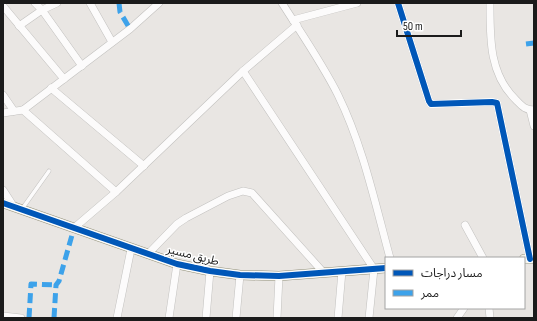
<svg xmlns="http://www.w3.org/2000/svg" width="537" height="321" font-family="'Sofia Sans Condensed','Noto Sans Arabic',sans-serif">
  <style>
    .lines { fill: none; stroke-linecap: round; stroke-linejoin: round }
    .lane-casing { stroke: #c2c1bf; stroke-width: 4.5 }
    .street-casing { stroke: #c2c1bf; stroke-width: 8 }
    .secondary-casing { stroke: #93917c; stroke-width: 10 }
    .lane { stroke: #fcfbfb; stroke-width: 3.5 }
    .street { stroke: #fcfbfb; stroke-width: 7 }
    .secondary { stroke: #f2f1e9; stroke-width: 9 }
    .quiet { stroke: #3da2ea; stroke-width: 5; stroke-dasharray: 10 5; stroke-linecap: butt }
    .cycleway-casing { stroke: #fff; stroke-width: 8 }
    .cycleway { stroke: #0057b8; stroke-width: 6 }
    .labels { text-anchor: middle; stroke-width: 3; stroke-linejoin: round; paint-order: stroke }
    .street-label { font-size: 12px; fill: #1b1b1b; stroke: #fff }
  </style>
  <rect width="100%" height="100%" fill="#e9e6e3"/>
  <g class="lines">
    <defs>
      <path id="lane" d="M 22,209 L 49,171"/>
      <g id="street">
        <path d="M 35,3 L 42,10 L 82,66"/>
        <path d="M 90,3 L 112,42"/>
        <path d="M 282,3 C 301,33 322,63 338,95 C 363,146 375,203 390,258"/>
        <path d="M 398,3 L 429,101 L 431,104 L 492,102 L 497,103 L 530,259"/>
        <path d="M 490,3 C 490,38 489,74 516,100 C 522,106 525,110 534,110"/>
        <path d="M 3,6 L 64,79"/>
        <path d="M 293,20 L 357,3"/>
        <path d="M 19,26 L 42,10 L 57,3"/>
        <path d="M 243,71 L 374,269 L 369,318"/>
        <path d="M 51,88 L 144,166"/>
        <path d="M 3,95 L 14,111"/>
        <path d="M 23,110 L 116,192"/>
        <path d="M 530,110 L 534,126"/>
        <path d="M 3,113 L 23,110 L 130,29 L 159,3"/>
        <path d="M 3,190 L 14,207"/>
        <path d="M 465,225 L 483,258"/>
        <path d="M 74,228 L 116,192 L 243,71 L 297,25"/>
        <path d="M 148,254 L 177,224 L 186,218 L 228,196 L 243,191 L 252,193 L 323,272"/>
        <path d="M 489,308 L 490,318"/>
        <path d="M 3,316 L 21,318"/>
        <path d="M 117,318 L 131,249"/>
        <path d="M 169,318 L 177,264"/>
        <path d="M 206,318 L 210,271"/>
        <path d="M 236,318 L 240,275"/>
        <path d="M 277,318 L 279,276"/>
        <path d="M 338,318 L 342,271"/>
        <path d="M 457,318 L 464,308"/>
      </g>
      <g id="secondary">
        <path d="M 3,203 L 177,264 L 210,271 L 240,275 L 279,276 L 386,268"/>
        <path d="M 524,259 L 534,259"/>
      </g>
    </defs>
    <use href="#lane" class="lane-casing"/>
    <use href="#street" class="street-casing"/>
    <use href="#secondary" class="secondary-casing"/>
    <use href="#lane" class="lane"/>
    <use href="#street" class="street"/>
    <use href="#secondary" class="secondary"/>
    <g class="quiet">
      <path d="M 119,3 L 120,12 L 130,29"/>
      <path d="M 526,44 L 534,43"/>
      <path d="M 29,318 L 31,284 L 56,285"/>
      <path d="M 54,318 L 56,285 L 59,281 L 74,228"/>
    </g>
    <defs>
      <g id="cycleway">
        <path d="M 398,3 L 429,101 L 431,104 L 492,102 L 497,103 L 530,259"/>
        <path d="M 3,203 L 177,264 L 210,271 L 240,275 L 279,276 L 386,268"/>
      </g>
    </defs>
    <use href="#cycleway" class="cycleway-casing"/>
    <use href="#cycleway" class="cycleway"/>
  </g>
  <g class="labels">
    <g class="street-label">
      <text transform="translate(193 255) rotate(14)" y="4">طريق مسير</text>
    </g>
  </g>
  <rect width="537" height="321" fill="none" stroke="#1b1b1b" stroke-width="8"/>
  <rect x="385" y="257" width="140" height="52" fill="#ffffff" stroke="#a4a4a4"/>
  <rect x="393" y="270" width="20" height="6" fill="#0057b8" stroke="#a4a4a4"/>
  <text x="421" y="277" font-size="12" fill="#1b1b1b">مسار دراجات</text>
  <rect x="393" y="290" width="20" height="6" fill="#3da2ea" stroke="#a4a4a4"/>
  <text x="421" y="297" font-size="12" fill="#1b1b1b">ممر</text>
  <path d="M397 30v6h64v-6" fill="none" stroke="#1b1b1b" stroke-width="2"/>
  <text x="403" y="30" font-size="12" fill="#1b1b1b" stroke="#ffffff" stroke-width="3" paint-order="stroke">50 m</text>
</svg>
